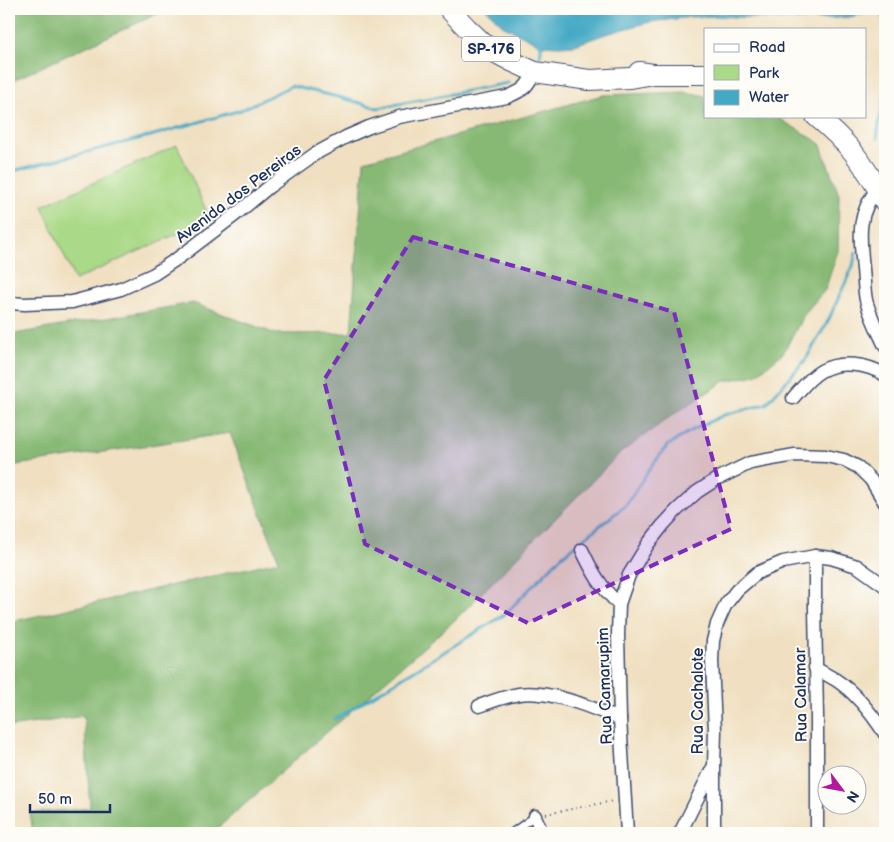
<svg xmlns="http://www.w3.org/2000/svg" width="894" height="842" font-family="'Balsamiq Sans',sans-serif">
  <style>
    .green { fill: #aad987; stroke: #628472 }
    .forest { fill: #87b974; stroke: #517469 }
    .water { fill: #44a9c4; stroke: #306c91 }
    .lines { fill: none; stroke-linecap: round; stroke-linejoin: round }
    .stream { stroke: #44a9c4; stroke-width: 3 }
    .service-casing { stroke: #3b4a6d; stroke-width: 9 }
    .minor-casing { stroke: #3b4a6d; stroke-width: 15 }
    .primary-casing { stroke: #3b4a6d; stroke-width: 22 }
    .path { stroke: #3b4a6d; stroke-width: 2; stroke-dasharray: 1 4; stroke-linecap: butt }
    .service { stroke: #fff; stroke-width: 6 }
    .minor { stroke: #fff; stroke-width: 12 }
    .primary { stroke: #fff; stroke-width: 20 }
    .marked { fill: #7b2cbf; fill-opacity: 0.2; stroke: #7b2cbf; stroke-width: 4; stroke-dasharray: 10 6; stroke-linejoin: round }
    .labels { text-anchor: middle; stroke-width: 4; stroke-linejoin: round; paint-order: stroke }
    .shield { fill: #fdfcf7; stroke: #5f6c8c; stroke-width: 1 }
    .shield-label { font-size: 15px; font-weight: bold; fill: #1b2f5e }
    .street-label { font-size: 16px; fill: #1b2f5e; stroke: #fdfcf7 }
  </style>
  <rect width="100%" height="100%" fill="#fdfcf7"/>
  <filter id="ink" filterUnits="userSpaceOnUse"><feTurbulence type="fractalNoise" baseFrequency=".02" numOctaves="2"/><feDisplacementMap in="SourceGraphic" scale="10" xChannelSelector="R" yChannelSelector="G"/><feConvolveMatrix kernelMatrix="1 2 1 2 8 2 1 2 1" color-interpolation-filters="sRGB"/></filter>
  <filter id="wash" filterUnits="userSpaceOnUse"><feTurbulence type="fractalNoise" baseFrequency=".0096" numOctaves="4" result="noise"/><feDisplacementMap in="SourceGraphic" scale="20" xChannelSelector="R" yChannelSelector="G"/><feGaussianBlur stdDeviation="1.12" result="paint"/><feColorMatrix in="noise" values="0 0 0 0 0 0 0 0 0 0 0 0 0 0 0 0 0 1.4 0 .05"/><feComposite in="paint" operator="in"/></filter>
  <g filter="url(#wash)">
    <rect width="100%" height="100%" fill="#f0e0c1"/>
    <path class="green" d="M 177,145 L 210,219 L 75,280 L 42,206 Z"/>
    <g class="forest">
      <path d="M 9,9 L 168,9 L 9,82 Z"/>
      <path d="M 686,92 L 705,96 L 705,116 L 775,116 L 820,143 L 839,195 L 838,251 L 825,290 L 805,313 L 783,353 L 756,375 L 725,381 L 671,416 L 619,454 L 456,619 L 212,833 L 33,833 L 30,813 L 90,808 L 84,716 L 9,727 L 10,622 L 279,561 L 230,433 L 9,466 L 9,335 L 193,303 L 276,334 L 351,333 L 364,161 L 603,95 Z"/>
    </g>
    <path class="water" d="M 486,9 L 885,9 L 885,10 L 850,17 L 824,19 L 797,20 L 717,16 L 691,17 L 650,22 L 606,34 L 575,45 L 559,46 L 541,45 L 502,25 Z"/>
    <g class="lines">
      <g class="stream">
        <path d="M 881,12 L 885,24"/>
        <path d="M 540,55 L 541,52 L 541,45"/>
        <path d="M 877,139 L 879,122 L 885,95"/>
        <path d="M 9,172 L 150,136 L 241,110 L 291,86 L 342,98 L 378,108 L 508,83"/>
        <path d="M 335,719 L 504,615 L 563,555 L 626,505 L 648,471 L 667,446 L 694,429 L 724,415 L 766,404 L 806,359 L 828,321 L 853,266 L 856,252"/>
      </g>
    </g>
  </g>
  <g filter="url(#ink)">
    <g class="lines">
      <defs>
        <path id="service" d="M 511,833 L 535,816"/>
        <g id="minor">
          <path d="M 878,188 C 856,215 860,237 863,269 C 864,279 864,290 866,300 C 870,316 878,331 885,346"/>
          <path d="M 9,303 L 25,304 L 72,302 L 121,289 L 154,274 L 181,256 L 235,215 L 270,186 L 315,154 L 346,137 L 369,127 L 399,117 L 507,97 C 524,90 526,88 535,72"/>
          <path d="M 793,398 C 801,389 810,377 821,371 C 840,360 868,364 885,375"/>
          <path d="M 582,550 C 592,571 601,588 619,604"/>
          <path d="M 815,556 L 815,608 L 817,716 L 817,833"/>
          <path d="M 815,668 C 822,672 829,676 836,680 C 856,693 872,714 885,734"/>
          <path d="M 479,706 C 492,701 506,696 519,694 C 548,689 593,708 620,719"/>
          <path d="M 535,816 L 542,833"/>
          <path d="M 627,833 L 620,719 L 618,635 L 619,604 L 629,575 L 648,544 L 663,525 L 677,510 L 697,492 L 717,479 L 750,463 L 795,455 L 826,456 L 844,460 L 858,467 L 871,480 L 885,503"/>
          <path d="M 680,833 L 712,769"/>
          <path d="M 714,833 L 714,767 L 715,731 L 712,660 L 713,641 L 717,624 L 726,604 L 737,590 L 757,573 L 783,562 L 815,556 L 831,558 L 857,566 L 885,586"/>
        </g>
        <g id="primary">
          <path d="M 449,9 L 467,28 L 484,44 L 496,53 L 511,61 L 535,72 L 589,80 L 630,78 L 653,74"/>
          <path d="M 639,72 L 653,74 L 705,74"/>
          <path d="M 816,116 C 829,127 842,139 853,152 C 865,167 876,185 885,202"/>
        </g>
      </defs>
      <use href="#service" class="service-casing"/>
      <use href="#minor" class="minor-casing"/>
      <use href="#primary" class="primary-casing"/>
      <path class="path" d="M 546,814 L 613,801"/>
      <use href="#service" class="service"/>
      <use href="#minor" class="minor"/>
      <use href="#primary" class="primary"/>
    </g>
  </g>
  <path class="marked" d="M 413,237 L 674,312 L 731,529 L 528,623 L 365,544 L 324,380 Z"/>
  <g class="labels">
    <rect class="shield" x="462" y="36.5" width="58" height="25" rx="4"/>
    <g class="shield-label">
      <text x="491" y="54">SP-176</text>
    </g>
    <g class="street-label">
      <text transform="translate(238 193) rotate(-37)" y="6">Avenida dos Pereiras</text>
      <text transform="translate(604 686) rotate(-92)" y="6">Rua Camarupim</text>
      <text transform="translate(800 695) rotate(-91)" y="6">Rua Calamar</text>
      <text transform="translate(697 701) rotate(-90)" y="6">Rua Cachalote</text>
    </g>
  </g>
  <rect width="894" height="842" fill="none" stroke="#fdfcf7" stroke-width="30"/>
  <rect x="704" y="28" width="162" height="90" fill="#fdfcf7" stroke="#a3aaba"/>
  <rect x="714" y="44" width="25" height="8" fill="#ffffff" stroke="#a3aaba"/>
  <text x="749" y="52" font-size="15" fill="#1b2f5e">Road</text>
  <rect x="714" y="65" width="25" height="15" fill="#aad987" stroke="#a3aaba"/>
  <text x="749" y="78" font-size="15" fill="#1b2f5e">Park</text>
  <rect x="714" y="90" width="25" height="15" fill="#44a9c4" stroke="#a3aaba"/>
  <text x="749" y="102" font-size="15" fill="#1b2f5e">Water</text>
  <g transform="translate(842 790) rotate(122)"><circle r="24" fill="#fdfcf7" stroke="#a3aaba"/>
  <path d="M0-4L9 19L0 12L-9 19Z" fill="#b5179e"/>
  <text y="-8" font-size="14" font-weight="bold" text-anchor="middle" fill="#1b2f5e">N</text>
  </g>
  <path d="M30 804v8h80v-8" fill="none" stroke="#1b2f5e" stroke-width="2.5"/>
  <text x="38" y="804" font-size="15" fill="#1b2f5e" stroke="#fdfcf7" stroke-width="4" paint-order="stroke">50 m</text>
</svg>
